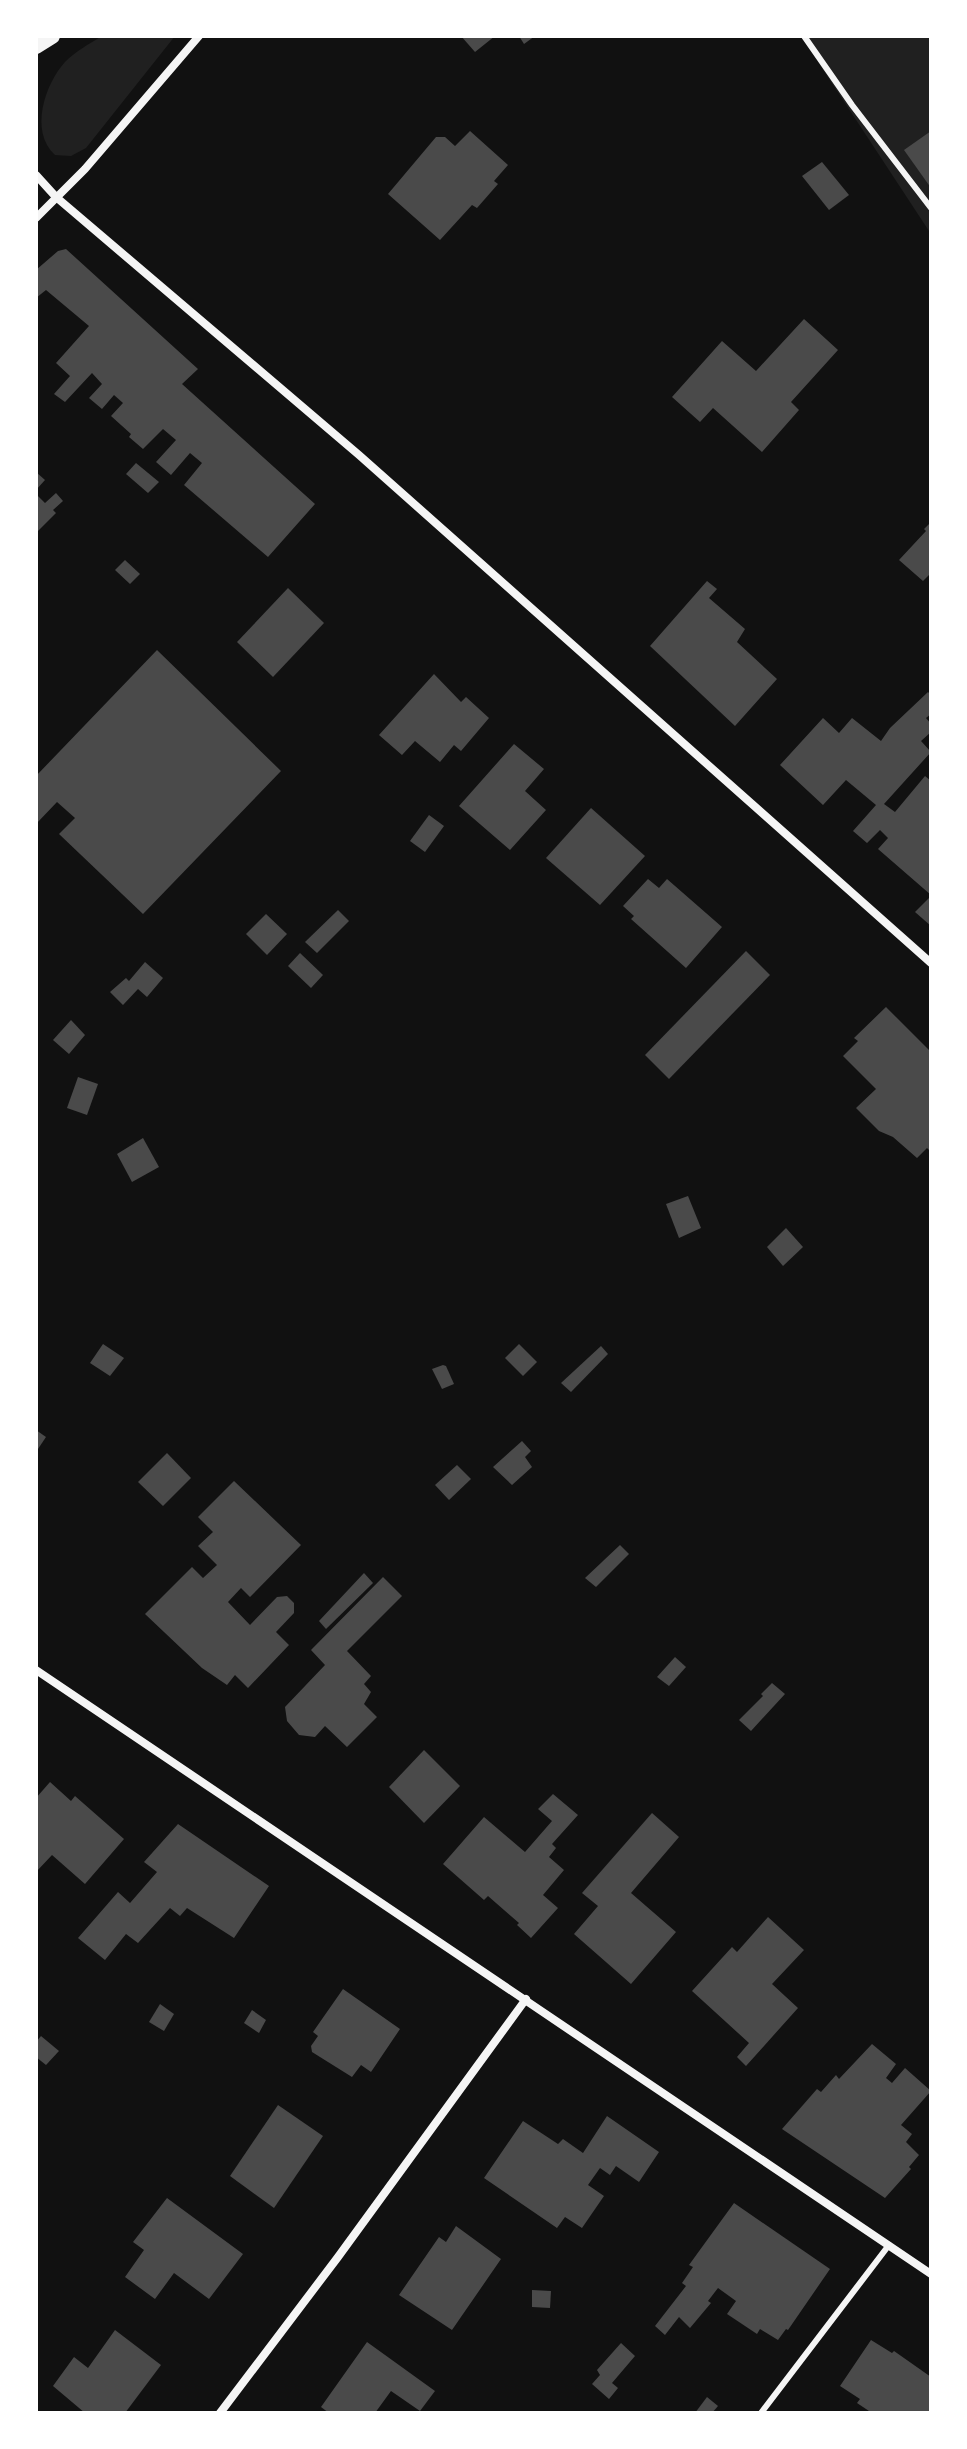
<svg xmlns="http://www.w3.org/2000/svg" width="967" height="2449" font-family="Cabin,sans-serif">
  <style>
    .green { fill: #202020 }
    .building { fill: #4a4a4a }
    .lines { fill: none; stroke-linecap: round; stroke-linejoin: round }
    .service { stroke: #f5f5f5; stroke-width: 6 }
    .minor { stroke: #f5f5f5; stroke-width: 8 }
    .secondary { stroke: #f5f5f5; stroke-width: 16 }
  </style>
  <rect width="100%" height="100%" fill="#111"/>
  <g class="green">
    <path d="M 102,36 L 175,36 L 86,148 L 71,156 L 55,155 C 29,131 45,84 65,62 C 76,51 89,44 102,36 Z"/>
    <path d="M 801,36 L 931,36 L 931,234 Z"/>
  </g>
  <g class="building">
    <path d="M 461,36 L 495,36 L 475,52 Z"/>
    <path d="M 519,36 L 535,36 L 524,44 Z"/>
    <path d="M 470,131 L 508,165 L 494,181 L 498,184 L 477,208 L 472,205 L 440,240 L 388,194 L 436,137 L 445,137 L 455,146 Z"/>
    <path d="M 931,131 L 931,188 L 904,150 Z"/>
    <path d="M 822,162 L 849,195 L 829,210 L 802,176 Z"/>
    <path d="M 66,249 L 198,369 L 182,384 L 315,504 L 268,557 L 184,485 L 202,463 L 190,453 L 171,475 L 156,462 L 176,440 L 163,429 L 143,449 L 129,437 L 131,434 L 111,416 L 123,403 L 114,395 L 102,409 L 89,398 L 102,384 L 92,373 L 65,402 L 54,394 L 70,376 L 56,363 L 89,326 L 46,290 L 36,298 L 36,270 L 58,251 Z"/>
    <path d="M 804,319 L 838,350 L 791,402 L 799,410 L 762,452 L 713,408 L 700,422 L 672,397 L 722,341 L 756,371 Z"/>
    <path d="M 136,463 L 159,482 L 148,493 L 126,474 Z"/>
    <path d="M 36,472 L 45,480 L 36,490 Z"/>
    <path d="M 56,493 L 63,501 L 53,510 L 56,513 L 36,533 L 36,494 L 45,503 Z"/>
    <path d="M 931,522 L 931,573 L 923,581 L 899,560 L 926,531 L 924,529 Z"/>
    <path d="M 125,560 L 140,574 L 130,584 L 115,570 Z"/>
    <path d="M 707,581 L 717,589 L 709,598 L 745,629 L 737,642 L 777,679 L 735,726 L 650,646 Z"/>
    <path d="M 288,588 L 324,623 L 273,677 L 237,642 Z"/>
    <path d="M 157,650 L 281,771 L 143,914 L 59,834 L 75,818 L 57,802 L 36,824 L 36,776 Z"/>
    <path d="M 434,674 L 461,702 L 466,697 L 489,718 L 461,751 L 454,745 L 440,762 L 415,741 L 402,755 L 379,735 Z"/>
    <path d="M 928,692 L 931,695 L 931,714 L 926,718 L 931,724 L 931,732 L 921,741 L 931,752 L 884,804 L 895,812 L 925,776 L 931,781 L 931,895 L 878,849 L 888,838 L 880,830 L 867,843 L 853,831 L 876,805 L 846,780 L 823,805 L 780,765 L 823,718 L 839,733 L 852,718 L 881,741 L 890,728 Z"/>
    <path d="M 514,744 L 544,769 L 525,791 L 546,810 L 510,850 L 459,806 Z"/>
    <path d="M 591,808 L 645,856 L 600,905 L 546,858 Z"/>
    <path d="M 429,815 L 444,826 L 425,852 L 410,841 Z"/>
    <path d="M 648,879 L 659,888 L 667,879 L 722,927 L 686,968 L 631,919 L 634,916 L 623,906 Z"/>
    <path d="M 931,896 L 931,926 L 915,912 Z"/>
    <path d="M 338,910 L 349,921 L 317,953 L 305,942 Z"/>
    <path d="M 266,914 L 287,934 L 267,955 L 246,934 Z"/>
    <path d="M 746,951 L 770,975 L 669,1079 L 645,1055 Z"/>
    <path d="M 300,953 L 323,975 L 311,988 L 288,966 Z"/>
    <path d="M 145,962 L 163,978 L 147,997 L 138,989 L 123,1005 L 110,992 L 126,978 L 129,981 Z"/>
    <path d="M 886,1007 L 931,1052 L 931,1152 L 927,1148 L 917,1158 L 893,1137 L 879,1131 L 856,1108 L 876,1089 L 843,1056 L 858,1041 L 854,1038 Z"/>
    <path d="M 71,1020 L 85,1035 L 69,1054 L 53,1040 Z"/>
    <path d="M 78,1077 L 98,1084 L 87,1115 L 67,1108 Z"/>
    <path d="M 143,1138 L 159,1167 L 132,1182 L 117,1154 Z"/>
    <path d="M 688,1196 L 701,1228 L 679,1238 L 666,1204 Z"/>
    <path d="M 786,1228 L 803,1247 L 783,1266 L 767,1247 Z"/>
    <path d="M 103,1344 L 124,1358 L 110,1376 L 90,1363 Z"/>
    <path d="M 519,1344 L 537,1362 L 523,1376 L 505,1358 Z"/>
    <path d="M 601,1346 L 608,1354 L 571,1392 L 561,1383 Z"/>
    <path d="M 443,1365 L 446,1366 L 454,1384 L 442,1389 L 432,1369 Z"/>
    <path d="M 36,1430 L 46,1437 L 36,1452 Z"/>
    <path d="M 522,1441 L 531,1451 L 525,1457 L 532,1467 L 512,1485 L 493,1467 Z"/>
    <path d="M 167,1453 L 191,1478 L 163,1506 L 138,1482 Z"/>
    <path d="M 457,1465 L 471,1479 L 449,1500 L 435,1485 Z"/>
    <path d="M 234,1481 L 301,1545 L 250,1597 L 241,1588 L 228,1602 L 250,1625 L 277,1597 L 287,1596 L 294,1603 L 294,1613 L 276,1632 L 289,1645 L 248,1688 L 235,1675 L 227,1685 L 202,1668 L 145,1614 L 192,1567 L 203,1578 L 217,1565 L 198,1546 L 213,1532 L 198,1517 Z"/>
    <path d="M 620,1545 L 629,1554 L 596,1587 L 585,1578 Z"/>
    <path d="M 364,1573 L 373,1583 L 326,1629 L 319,1621 Z"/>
    <path d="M 383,1577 L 402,1596 L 347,1651 L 371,1676 L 364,1684 L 371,1692 L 364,1704 L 377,1717 L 347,1747 L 325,1726 L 315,1737 L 299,1735 L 287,1721 L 285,1707 L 325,1665 L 311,1650 Z"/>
    <path d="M 675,1657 L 686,1667 L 669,1686 L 657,1677 Z"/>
    <path d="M 772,1683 L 785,1694 L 751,1731 L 739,1720 L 763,1696 L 761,1694 Z"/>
    <path d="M 424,1750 L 460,1786 L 424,1823 L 389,1787 Z"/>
    <path d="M 50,1782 L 71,1801 L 75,1796 L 124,1839 L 85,1884 L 52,1855 L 36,1872 L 36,1798 Z"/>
    <path d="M 553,1794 L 578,1815 L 552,1844 L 556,1848 L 549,1857 L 564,1870 L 543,1895 L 558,1908 L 531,1938 L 517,1925 L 519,1923 L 488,1896 L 484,1900 L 443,1864 L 484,1817 L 525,1852 L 552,1821 L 538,1809 Z"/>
    <path d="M 652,1813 L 679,1837 L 631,1893 L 676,1932 L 631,1984 L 574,1934 L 598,1906 L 582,1893 Z"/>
    <path d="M 178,1824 L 269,1886 L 234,1938 L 187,1908 L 180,1916 L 170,1908 L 138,1943 L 126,1934 L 105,1960 L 78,1938 L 118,1892 L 130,1903 L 157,1872 L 144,1862 Z"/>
    <path d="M 768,1917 L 804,1950 L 772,1984 L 798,2008 L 746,2066 L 737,2057 L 749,2043 L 692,1991 L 732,1947 L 737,1952 Z"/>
    <path d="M 343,1989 L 400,2029 L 371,2072 L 361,2065 L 352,2077 L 312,2052 L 311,2046 L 318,2036 L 313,2032 Z"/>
    <path d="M 160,2004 L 174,2014 L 164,2031 L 149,2022 Z"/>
    <path d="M 252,2010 L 266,2020 L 259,2033 L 244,2023 Z"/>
    <path d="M 41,2036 L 59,2051 L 46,2065 L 36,2057 L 36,2042 Z"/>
    <path d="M 872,2044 L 896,2064 L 886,2078 L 892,2083 L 905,2068 L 931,2091 L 901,2125 L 912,2134 L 906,2142 L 919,2155 L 909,2167 L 911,2169 L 885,2198 L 782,2129 L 817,2089 L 821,2092 L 836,2075 L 839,2079 Z"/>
    <path d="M 278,2105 L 323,2136 L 274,2208 L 230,2176 Z"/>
    <path d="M 607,2116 L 659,2152 L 639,2182 L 616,2166 L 610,2175 L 600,2168 L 588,2185 L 604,2196 L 582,2228 L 565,2217 L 557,2228 L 484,2178 L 523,2121 L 558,2144 L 563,2139 L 583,2153 Z"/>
    <path d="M 167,2198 L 243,2254 L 209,2299 L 174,2273 L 155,2299 L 125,2277 L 144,2250 L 133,2242 Z"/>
    <path d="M 734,2203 L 830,2269 L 788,2330 L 786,2329 L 778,2340 L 760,2329 L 757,2334 L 727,2314 L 736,2301 L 718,2288 L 708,2301 L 711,2303 L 690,2328 L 679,2317 L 665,2335 L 655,2326 L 686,2286 L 682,2283 L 693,2267 L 689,2265 Z"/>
    <path d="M 456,2226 L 501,2259 L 452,2330 L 399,2295 L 439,2237 L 446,2242 Z"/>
    <path d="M 532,2290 L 551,2291 L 550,2308 L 532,2307 Z"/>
    <path d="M 115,2330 L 161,2365 L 125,2413 L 85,2413 L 53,2386 L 74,2357 L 88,2368 Z"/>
    <path d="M 871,2340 L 892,2353 L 894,2351 L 931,2377 L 931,2413 L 872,2413 L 857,2403 L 860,2399 L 840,2386 Z"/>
    <path d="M 367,2342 L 435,2391 L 420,2411 L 391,2391 L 375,2413 L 329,2413 L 321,2407 Z"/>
    <path d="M 621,2343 L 635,2356 L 612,2383 L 618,2388 L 609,2399 L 592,2384 L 600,2375 L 597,2370 Z"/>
    <path d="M 707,2397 L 718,2406 L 712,2413 L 695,2413 Z"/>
  </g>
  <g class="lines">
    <g class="service">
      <path d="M 804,36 L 852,105 L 931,208"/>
      <path d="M 761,2413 L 889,2245"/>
    </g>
    <g class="minor">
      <path d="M 36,175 L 56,197 L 359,455 L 931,963"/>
      <path d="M 36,218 L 85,169 L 199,36"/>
      <path d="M 36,1670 L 931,2274"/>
      <path d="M 220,2413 L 338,2257 L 526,1999"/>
    </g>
    <path class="secondary" d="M 36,46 L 52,36"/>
  </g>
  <rect width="967" height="2449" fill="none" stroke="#ffffff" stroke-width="76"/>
</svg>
